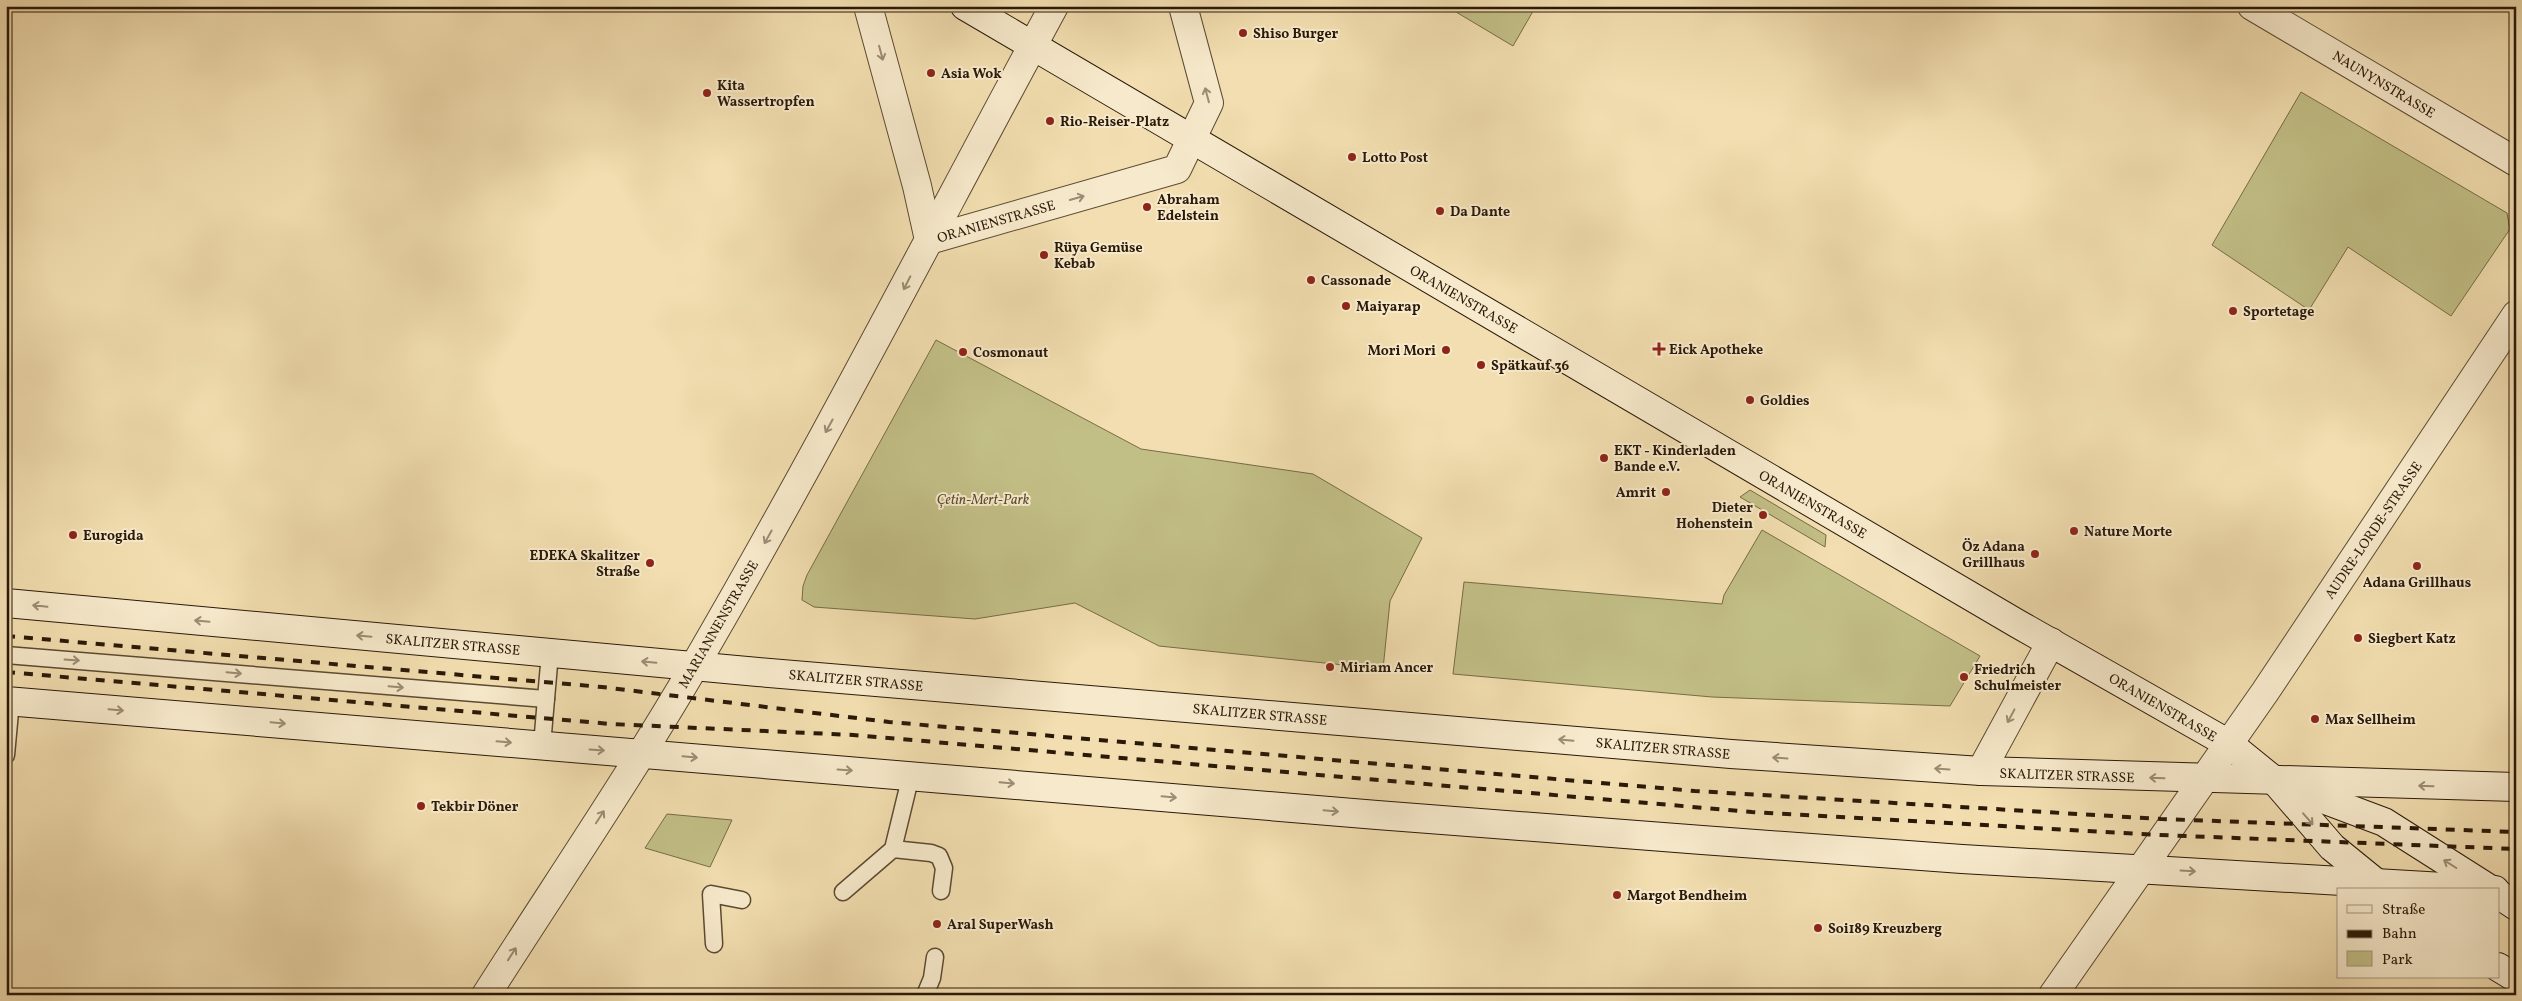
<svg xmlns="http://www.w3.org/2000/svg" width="2522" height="1001" font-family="Vollkorn,serif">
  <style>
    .green { fill: #c2bf86; stroke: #766c47 }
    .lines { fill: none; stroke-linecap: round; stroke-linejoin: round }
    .lane-casing { stroke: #5c4a32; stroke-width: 19 }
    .street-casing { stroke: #5c4a32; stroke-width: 30 }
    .secondary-casing { stroke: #2a1908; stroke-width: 30 }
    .lane { stroke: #f7eacc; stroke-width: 16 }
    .street { stroke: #f7eacc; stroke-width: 28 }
    .secondary { stroke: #f7eacc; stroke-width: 28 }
    .rail { stroke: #2a1908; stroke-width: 4; stroke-dasharray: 9 9; stroke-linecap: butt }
    .oneway { stroke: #9b8c74 }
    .poi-dot { fill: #8f2418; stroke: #f7eacc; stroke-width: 2 }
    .labels { text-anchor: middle; stroke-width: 4; stroke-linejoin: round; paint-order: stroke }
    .poi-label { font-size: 14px; font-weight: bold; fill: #2a1908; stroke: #f7eacc; text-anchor: start }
    .street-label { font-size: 14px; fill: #2a1908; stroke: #f7eacc }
    .park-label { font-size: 14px; font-style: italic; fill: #584b2e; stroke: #f7eacc }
  </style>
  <rect width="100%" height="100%" fill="#f2deb0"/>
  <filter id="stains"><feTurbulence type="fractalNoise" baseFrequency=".004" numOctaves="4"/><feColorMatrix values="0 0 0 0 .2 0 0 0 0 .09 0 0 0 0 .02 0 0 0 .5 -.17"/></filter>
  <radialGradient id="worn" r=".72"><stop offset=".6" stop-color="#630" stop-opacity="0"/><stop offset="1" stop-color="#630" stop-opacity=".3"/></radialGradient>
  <g class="green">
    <path d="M 1446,6 L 1536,6 L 1513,46 Z"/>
    <path d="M 2301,92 L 2507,213 L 2510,229 L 2451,316 L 2348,247 L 2309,310 L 2212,245 Z"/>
    <path d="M 936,340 L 1141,449 L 1313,474 L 1422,538 L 1390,601 L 1383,669 L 1159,646 L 1075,603 L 975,619 L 814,607 L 802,600 L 803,586 L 807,575 Z"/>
    <path d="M 1750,490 L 1826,535 L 1825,547 L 1740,497 Z"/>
    <path d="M 1762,530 L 1980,656 L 1950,706 L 1712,697 L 1453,674 L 1464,582 L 1722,604 L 1724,595 Z"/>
    <path d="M 667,814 L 732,820 L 710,867 L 645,848 Z"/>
  </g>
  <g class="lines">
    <defs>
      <g id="lane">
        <path d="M 6,655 L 546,699"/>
        <path d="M 542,745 L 550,653"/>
        <path d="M 6,755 L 11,701"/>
        <path d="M 893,849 L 931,853 L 939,856 L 944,868 L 941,891"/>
        <path d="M 843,892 L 893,849 L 911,775"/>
        <path d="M 714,944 L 711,894 L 742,900"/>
        <path d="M 925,995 L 932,978 L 935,957"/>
      </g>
      <g id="street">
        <path d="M 868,6 L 917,186 L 929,240"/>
        <path d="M 2252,6 L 2516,162"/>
        <path d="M 929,240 L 1177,169 L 1209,103 L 1183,6"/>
        <path d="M 1981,771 L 2051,642"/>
        <path d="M 486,995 C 556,885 629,778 695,665 C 821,449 935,226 1054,6"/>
        <path d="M 2053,995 L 2265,692 L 2516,315"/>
      </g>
      <g id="secondary">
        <path d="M 965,6 L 2018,624 L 2229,744 L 2276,782 L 2332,847 L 2380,886"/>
        <path d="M 6,603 L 758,672 L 1731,754 L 1981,771 L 2516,787"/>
        <path d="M 6,701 L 1377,815 L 1702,840 L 1962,859 L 2495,890"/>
        <path d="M 2296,789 L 2384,822 L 2488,888"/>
        <path d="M 2498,894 L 2516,906"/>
        <path d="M 2498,967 L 2516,978"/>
      </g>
    </defs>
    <use href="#lane" class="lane-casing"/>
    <use href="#street" class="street-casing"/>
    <use href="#secondary" class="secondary-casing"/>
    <use href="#lane" class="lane"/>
    <use href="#street" class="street"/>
    <use href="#secondary" class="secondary"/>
    <g class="rail">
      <path d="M 6,636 L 602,687 L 889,722 L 1695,791 L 2161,819 L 2516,832"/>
      <path d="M 6,672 L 611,724 L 853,735 L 1752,812 L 2160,835 L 2516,849"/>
    </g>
  </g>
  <defs><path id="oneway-shaft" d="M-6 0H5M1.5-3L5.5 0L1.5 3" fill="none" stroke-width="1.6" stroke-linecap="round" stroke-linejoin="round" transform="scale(1.25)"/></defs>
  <g class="oneway">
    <use href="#oneway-shaft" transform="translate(881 53) rotate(75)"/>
    <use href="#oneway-shaft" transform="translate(1207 95) rotate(-105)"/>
    <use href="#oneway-shaft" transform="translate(1077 198) rotate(-16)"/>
    <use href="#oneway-shaft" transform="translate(907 283) rotate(117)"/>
    <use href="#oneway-shaft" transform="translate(829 426) rotate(119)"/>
    <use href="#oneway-shaft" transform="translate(768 537) rotate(119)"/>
    <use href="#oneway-shaft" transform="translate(40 606) rotate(-174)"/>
    <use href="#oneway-shaft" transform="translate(202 621) rotate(-175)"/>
    <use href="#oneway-shaft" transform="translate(364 636) rotate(-175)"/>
    <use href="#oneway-shaft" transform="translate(72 660) rotate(4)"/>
    <use href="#oneway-shaft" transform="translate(649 662) rotate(-175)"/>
    <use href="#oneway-shaft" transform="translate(234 673) rotate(5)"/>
    <use href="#oneway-shaft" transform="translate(396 687) rotate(5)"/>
    <use href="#oneway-shaft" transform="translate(116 710) rotate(5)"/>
    <use href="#oneway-shaft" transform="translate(2011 716) rotate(118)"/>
    <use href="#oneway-shaft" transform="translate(278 723) rotate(5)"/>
    <use href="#oneway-shaft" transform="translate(1566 740) rotate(-175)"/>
    <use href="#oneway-shaft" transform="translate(504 742) rotate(5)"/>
    <use href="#oneway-shaft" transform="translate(597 750) rotate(4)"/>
    <use href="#oneway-shaft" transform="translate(690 757) rotate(5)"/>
    <use href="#oneway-shaft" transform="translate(1780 758) rotate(-176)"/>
    <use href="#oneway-shaft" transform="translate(1942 769) rotate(-176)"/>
    <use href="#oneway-shaft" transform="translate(845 770) rotate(4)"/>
    <use href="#oneway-shaft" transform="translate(2157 778) rotate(-178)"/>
    <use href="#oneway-shaft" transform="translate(1007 783) rotate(5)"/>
    <use href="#oneway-shaft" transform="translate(2426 786) rotate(-178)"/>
    <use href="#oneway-shaft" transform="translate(1169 797) rotate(5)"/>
    <use href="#oneway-shaft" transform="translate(1331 811) rotate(5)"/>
    <use href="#oneway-shaft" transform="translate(600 817) rotate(-57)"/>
    <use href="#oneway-shaft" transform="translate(2308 819) rotate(49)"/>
    <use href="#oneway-shaft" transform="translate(2450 864) rotate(-148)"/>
    <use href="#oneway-shaft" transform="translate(2188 871) rotate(3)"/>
    <use href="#oneway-shaft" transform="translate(512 954) rotate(-57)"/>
  </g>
  <g class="poi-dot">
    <circle cx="1243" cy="33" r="5"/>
    <circle cx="931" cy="73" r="5"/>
    <circle cx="707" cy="93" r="5"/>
    <circle cx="1050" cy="121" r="5"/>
    <circle cx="1352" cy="157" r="5"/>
    <circle cx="1147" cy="207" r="5"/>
    <circle cx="1440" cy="211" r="5"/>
    <circle cx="1044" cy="255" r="5"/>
    <circle cx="1311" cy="280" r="5"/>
    <circle cx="1346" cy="306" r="5"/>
    <circle cx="2233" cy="311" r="5"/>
    <path d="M1656.5 341.5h5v5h5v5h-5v5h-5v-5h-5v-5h5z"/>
    <circle cx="1446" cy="350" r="5"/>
    <circle cx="963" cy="352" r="5"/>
    <circle cx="1481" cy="365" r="5"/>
    <circle cx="1750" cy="400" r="5"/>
    <circle cx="1604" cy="458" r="5"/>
    <circle cx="1666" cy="492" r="5"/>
    <circle cx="1763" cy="515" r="5"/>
    <circle cx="2074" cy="531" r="5"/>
    <circle cx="73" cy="535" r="5"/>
    <circle cx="2035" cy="554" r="5"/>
    <circle cx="650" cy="563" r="5"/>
    <circle cx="2417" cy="566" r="5"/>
    <circle cx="2358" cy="638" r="5"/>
    <circle cx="1330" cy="667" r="5"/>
    <circle cx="1964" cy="677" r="5"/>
    <circle cx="2315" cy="719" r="5"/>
    <circle cx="421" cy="806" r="5"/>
    <circle cx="1617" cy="895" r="5"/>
    <circle cx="937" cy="924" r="5"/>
    <circle cx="1818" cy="928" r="5"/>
  </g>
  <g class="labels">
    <g class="poi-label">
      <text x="1253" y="38">Shiso Burger</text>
      <text x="941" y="78">Asia Wok</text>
      <text x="717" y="90">Kita<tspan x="717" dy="16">Wassertropfen</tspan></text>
      <text x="1060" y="126">Rio-Reiser-Platz</text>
      <text x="1362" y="162">Lotto Post</text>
      <text x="1157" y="204">Abraham<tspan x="1157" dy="16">Edelstein</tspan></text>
      <text x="1450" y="216">Da Dante</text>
      <text x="1054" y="252">Rüya Gemüse<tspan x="1054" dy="16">Kebab</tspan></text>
      <text x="1321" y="285">Cassonade</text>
      <text x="1356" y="311">Maiyarap</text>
      <text x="2243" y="316">Sportetage</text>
      <text x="1669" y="354">Eick Apotheke</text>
      <text x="1436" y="355" text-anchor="end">Mori Mori</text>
      <text x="973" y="357">Cosmonaut</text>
      <text x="1491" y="370">Spätkauf 36</text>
      <text x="1760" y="405">Goldies</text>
      <text x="1614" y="455">EKT - Kinderladen<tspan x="1614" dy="16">Bande e.V.</tspan></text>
      <text x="1656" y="497" text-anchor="end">Amrit</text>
      <text x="1753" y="512" text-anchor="end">Dieter<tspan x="1753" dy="16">Hohenstein</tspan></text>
      <text x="2084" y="536">Nature Morte</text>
      <text x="83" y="540">Eurogida</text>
      <text x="2025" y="551" text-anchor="end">Öz Adana<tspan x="2025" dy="16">Grillhaus</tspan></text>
      <text x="640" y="560" text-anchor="end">EDEKA Skalitzer<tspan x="640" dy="16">Straße</tspan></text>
      <text x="2417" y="587" text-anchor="middle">Adana Grillhaus</text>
      <text x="2368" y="643">Siegbert Katz</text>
      <text x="1340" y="672">Miriam Ancer</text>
      <text x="1974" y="674">Friedrich<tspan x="1974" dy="16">Schulmeister</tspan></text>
      <text x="2325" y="724">Max Sellheim</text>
      <text x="431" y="811">Tekbir Döner</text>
      <text x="1627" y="900">Margot Bendheim</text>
      <text x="947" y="929">Aral SuperWash</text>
      <text x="1828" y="933">Soi189 Kreuzberg</text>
    </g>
    <g class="street-label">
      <text transform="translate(2384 84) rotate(31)" y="5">NAUNYNSTRASSE</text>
      <text transform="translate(996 221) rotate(-16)" y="5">ORANIENSTRASSE</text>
      <text transform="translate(1464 299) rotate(30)" y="5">ORANIENSTRASSE</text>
      <text transform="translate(1813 504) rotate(30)" y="5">ORANIENSTRASSE</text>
      <text transform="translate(2373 530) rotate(-56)" y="5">AUDRE-LORDE-STRASSE</text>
      <text transform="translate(718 624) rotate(-60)" y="5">MARIANNENSTRASSE</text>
      <text transform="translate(453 644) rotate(5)" y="5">SKALITZER STRASSE</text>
      <text transform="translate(856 680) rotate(5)" y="5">SKALITZER STRASSE</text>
      <text transform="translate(2163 707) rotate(30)" y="5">ORANIENSTRASSE</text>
      <text transform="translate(1260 714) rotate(5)" y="5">SKALITZER STRASSE</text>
      <text transform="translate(1663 748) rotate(5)" y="5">SKALITZER STRASSE</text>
      <text transform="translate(2067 775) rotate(2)" y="5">SKALITZER STRASSE</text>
    </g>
    <g class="park-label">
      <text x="983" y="504">Çetin-Mert-Park</text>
    </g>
  </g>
  <rect width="2522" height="1001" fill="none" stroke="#f2deb0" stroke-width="25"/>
  <rect x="8" y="8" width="2507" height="986" fill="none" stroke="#2a1908" stroke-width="2.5"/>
  <rect x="12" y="12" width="2497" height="976" fill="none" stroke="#2a1908"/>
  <rect x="2337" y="888" width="162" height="90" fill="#f7eacc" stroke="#a5967e"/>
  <rect x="2347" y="905" width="25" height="8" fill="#f7eacc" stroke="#a5967e"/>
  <text x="2382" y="914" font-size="15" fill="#2a1908">Straße</text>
  <rect x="2347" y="930" width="25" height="8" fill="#2a1908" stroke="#a5967e"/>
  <text x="2382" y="938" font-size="15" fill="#2a1908">Bahn</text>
  <rect x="2347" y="951" width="25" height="15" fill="#c2bf86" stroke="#a5967e"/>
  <text x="2382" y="964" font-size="15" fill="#2a1908">Park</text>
  <rect width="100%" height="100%" filter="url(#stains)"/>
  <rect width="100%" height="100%" fill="url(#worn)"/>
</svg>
